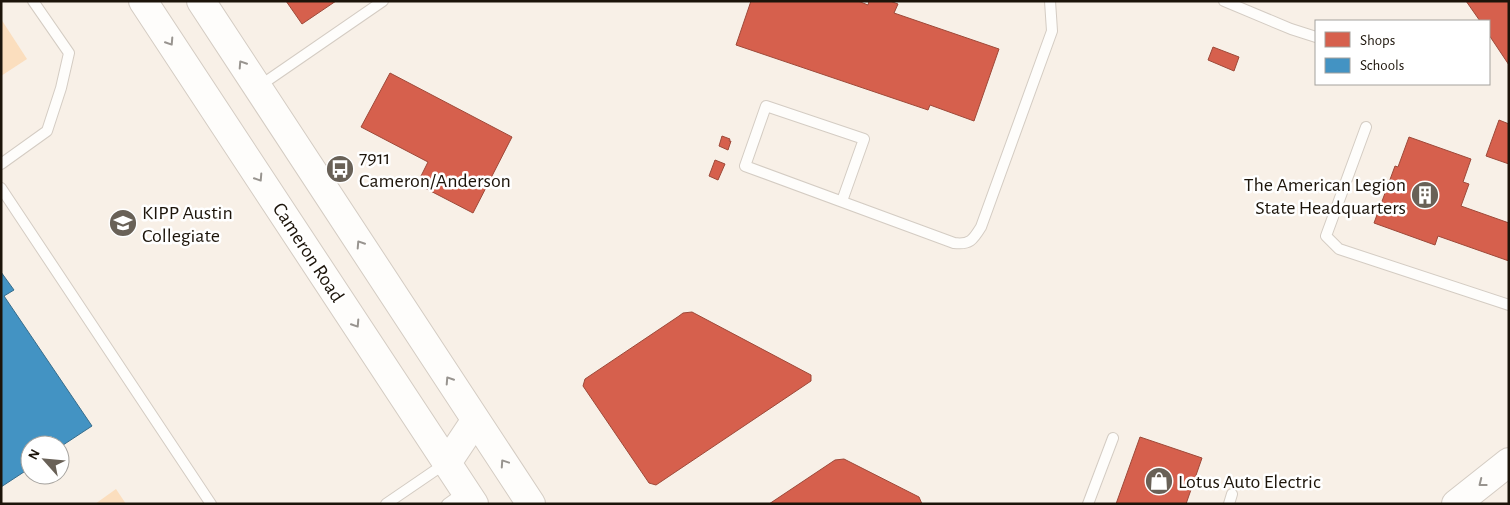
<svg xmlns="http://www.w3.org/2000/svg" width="1510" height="505" font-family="'Alegreya Sans',sans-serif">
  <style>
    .green { fill: #fbdebe }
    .shops { fill: #d6604d; stroke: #9e4939 }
    .schools { fill: #4393c3; stroke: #376d8c }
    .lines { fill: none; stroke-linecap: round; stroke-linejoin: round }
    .lane-casing { stroke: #d4ccc3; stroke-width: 12 }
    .secondary-casing { stroke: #d4ccc3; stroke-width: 30 }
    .lane { stroke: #fefdfb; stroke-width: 10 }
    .secondary { stroke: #fefdfb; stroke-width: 28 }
    .oneway { stroke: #98948f }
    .labels { text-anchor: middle; stroke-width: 5; stroke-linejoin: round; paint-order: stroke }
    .poi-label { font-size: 20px; fill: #1c140a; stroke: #fff; text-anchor: start }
    .street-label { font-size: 20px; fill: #1c140a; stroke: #fff }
  </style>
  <rect width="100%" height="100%" fill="#f8f0e7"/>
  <g class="green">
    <path d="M 1,19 L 27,59 L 1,76 Z"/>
    <path d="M 116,489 L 126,504 L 95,504 Z"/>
  </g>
  <g class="shops">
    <path d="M 286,1 L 336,1 L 302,24 Z"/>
    <path d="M 751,1 L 858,1 L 868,5 L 869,1 L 890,1 L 898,4 L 894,13 L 999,49 L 974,121 L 930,105 L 928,110 L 736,45 Z"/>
    <path d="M 1466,1 L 1509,1 L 1509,65 L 1489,35 L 1489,21 L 1480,21 Z"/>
    <path d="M 1213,47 L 1239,57 L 1234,71 L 1208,60 Z"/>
    <path d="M 390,73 L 512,137 L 473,213 L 417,184 L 428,162 L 361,127 Z"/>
    <path d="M 1499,120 L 1509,124 L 1509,164 L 1486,156 Z"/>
    <path d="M 722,136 L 730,139 L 729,141 L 731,141 L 728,150 L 719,146 Z"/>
    <path d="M 1409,137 L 1471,159 L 1463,182 L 1469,184 L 1461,206 L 1509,223 L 1509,261 L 1438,236 L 1435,245 L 1374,223 L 1395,166 L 1398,167 Z"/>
    <path d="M 715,160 L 725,164 L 718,180 L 709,176 Z"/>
    <path d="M 692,312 L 811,375 L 811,381 L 656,485 L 649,483 L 583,386 L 585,379 L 679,316 L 683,313 Z"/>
    <path d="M 1140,437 L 1202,458 L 1186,504 L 1116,504 Z"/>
    <path d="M 844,459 L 919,497 L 922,504 L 769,504 L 835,460 Z"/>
  </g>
  <path class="schools" d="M 1,272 L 14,290 L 4,296 L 92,426 L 60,447 L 60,445 L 30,445 L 30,468 L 1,487 Z"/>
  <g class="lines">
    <defs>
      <g id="lane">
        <path d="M 1224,1 L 1291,29 L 1316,37"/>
        <path d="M 258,87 L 383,1"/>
        <path d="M 1366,127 L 1326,236 L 1339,249 L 1509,305"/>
        <path d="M 1,164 L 47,131 L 61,88 L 69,53 L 33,1"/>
        <path d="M 1,188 L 211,504"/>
        <path d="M 842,201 L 864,139 L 766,106 L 745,166 L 954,243 C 970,245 973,240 981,227 L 1052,31 L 1050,1"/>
        <path d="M 386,504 L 446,463"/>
        <path d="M 447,504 L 465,491"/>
        <path d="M 1088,504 L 1113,438"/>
        <path d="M 1229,504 L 1232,494"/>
      </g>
      <g id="secondary">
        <path d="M 143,1 L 474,504"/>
        <path d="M 201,1 L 531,504"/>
        <path d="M 447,463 L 475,421"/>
        <path d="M 1456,504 L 1509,462"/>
      </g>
    </defs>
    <use href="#lane" class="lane-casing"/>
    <use href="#secondary" class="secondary-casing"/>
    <use href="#lane" class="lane"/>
    <use href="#secondary" class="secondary"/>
  </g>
  <defs><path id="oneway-chevron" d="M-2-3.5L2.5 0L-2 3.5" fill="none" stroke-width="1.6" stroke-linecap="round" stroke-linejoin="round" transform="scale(1.25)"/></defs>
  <g class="oneway">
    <use href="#oneway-chevron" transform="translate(170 42) rotate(57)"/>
    <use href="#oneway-chevron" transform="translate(242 64) rotate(-123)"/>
    <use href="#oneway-chevron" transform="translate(259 178) rotate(57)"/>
    <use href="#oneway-chevron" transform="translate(360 244) rotate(-123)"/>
    <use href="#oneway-chevron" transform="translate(356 324) rotate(57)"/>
    <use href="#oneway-chevron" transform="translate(449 380) rotate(-123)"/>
    <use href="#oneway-chevron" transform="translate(504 463) rotate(-124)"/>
    <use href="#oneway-chevron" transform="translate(1482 483) rotate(142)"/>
  </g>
  <defs>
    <symbol id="bus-disc" viewBox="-11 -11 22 22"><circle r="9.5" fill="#696157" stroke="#fff"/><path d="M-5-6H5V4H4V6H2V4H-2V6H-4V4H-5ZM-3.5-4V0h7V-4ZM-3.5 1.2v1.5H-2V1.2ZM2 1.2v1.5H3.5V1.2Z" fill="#fff"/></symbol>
    <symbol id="building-disc" viewBox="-11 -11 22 22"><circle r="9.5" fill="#696157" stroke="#fff"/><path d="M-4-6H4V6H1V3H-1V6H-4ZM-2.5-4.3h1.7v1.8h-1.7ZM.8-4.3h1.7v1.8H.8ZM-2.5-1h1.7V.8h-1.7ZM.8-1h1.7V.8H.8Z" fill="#fff"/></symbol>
    <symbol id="school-disc" viewBox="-11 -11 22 22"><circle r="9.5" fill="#696157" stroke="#fff"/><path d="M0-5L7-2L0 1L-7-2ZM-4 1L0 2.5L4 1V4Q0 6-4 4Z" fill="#fff"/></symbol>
    <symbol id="shop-disc" viewBox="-11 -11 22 22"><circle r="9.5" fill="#696157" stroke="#fff"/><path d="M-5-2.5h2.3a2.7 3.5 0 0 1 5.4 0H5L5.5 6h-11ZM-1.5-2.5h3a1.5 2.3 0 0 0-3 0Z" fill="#fff"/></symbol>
  </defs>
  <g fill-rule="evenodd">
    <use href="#bus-disc" x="324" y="153" width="32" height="32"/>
    <use href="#building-disc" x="1409" y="179" width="32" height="32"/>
    <use href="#school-disc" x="107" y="207" width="32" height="32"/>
    <use href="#shop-disc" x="1143" y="465" width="32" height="32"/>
  </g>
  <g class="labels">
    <g class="poi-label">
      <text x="359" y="164">7911<tspan x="359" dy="23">Cameron/Anderson</tspan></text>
      <text x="1406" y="191" text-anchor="end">The American Legion<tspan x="1406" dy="23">State Headquarters</tspan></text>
      <text x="142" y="219">KIPP Austin<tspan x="142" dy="23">Collegiate</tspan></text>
      <text x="1178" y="488">Lotus Auto Electric</text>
    </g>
    <g class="street-label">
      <text transform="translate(309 252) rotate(57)" y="7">Cameron Road</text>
    </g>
  </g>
  <rect width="1510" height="505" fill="none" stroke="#1c140a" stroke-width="5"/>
  <rect x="1315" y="20" width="175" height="65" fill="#ffffff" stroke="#a4a19d"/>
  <rect x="1325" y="32" width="25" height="15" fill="#d6604d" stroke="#a4a19d"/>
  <text x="1360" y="45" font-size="15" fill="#1c140a">Shops</text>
  <rect x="1325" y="58" width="25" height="15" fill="#4393c3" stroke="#a4a19d"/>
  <text x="1360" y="70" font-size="15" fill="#1c140a">Schools</text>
  <g transform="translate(45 460) rotate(297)"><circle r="24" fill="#ffffff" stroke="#a4a19d"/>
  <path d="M0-4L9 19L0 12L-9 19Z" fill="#696157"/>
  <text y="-8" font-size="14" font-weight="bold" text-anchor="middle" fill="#1c140a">N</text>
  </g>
</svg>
